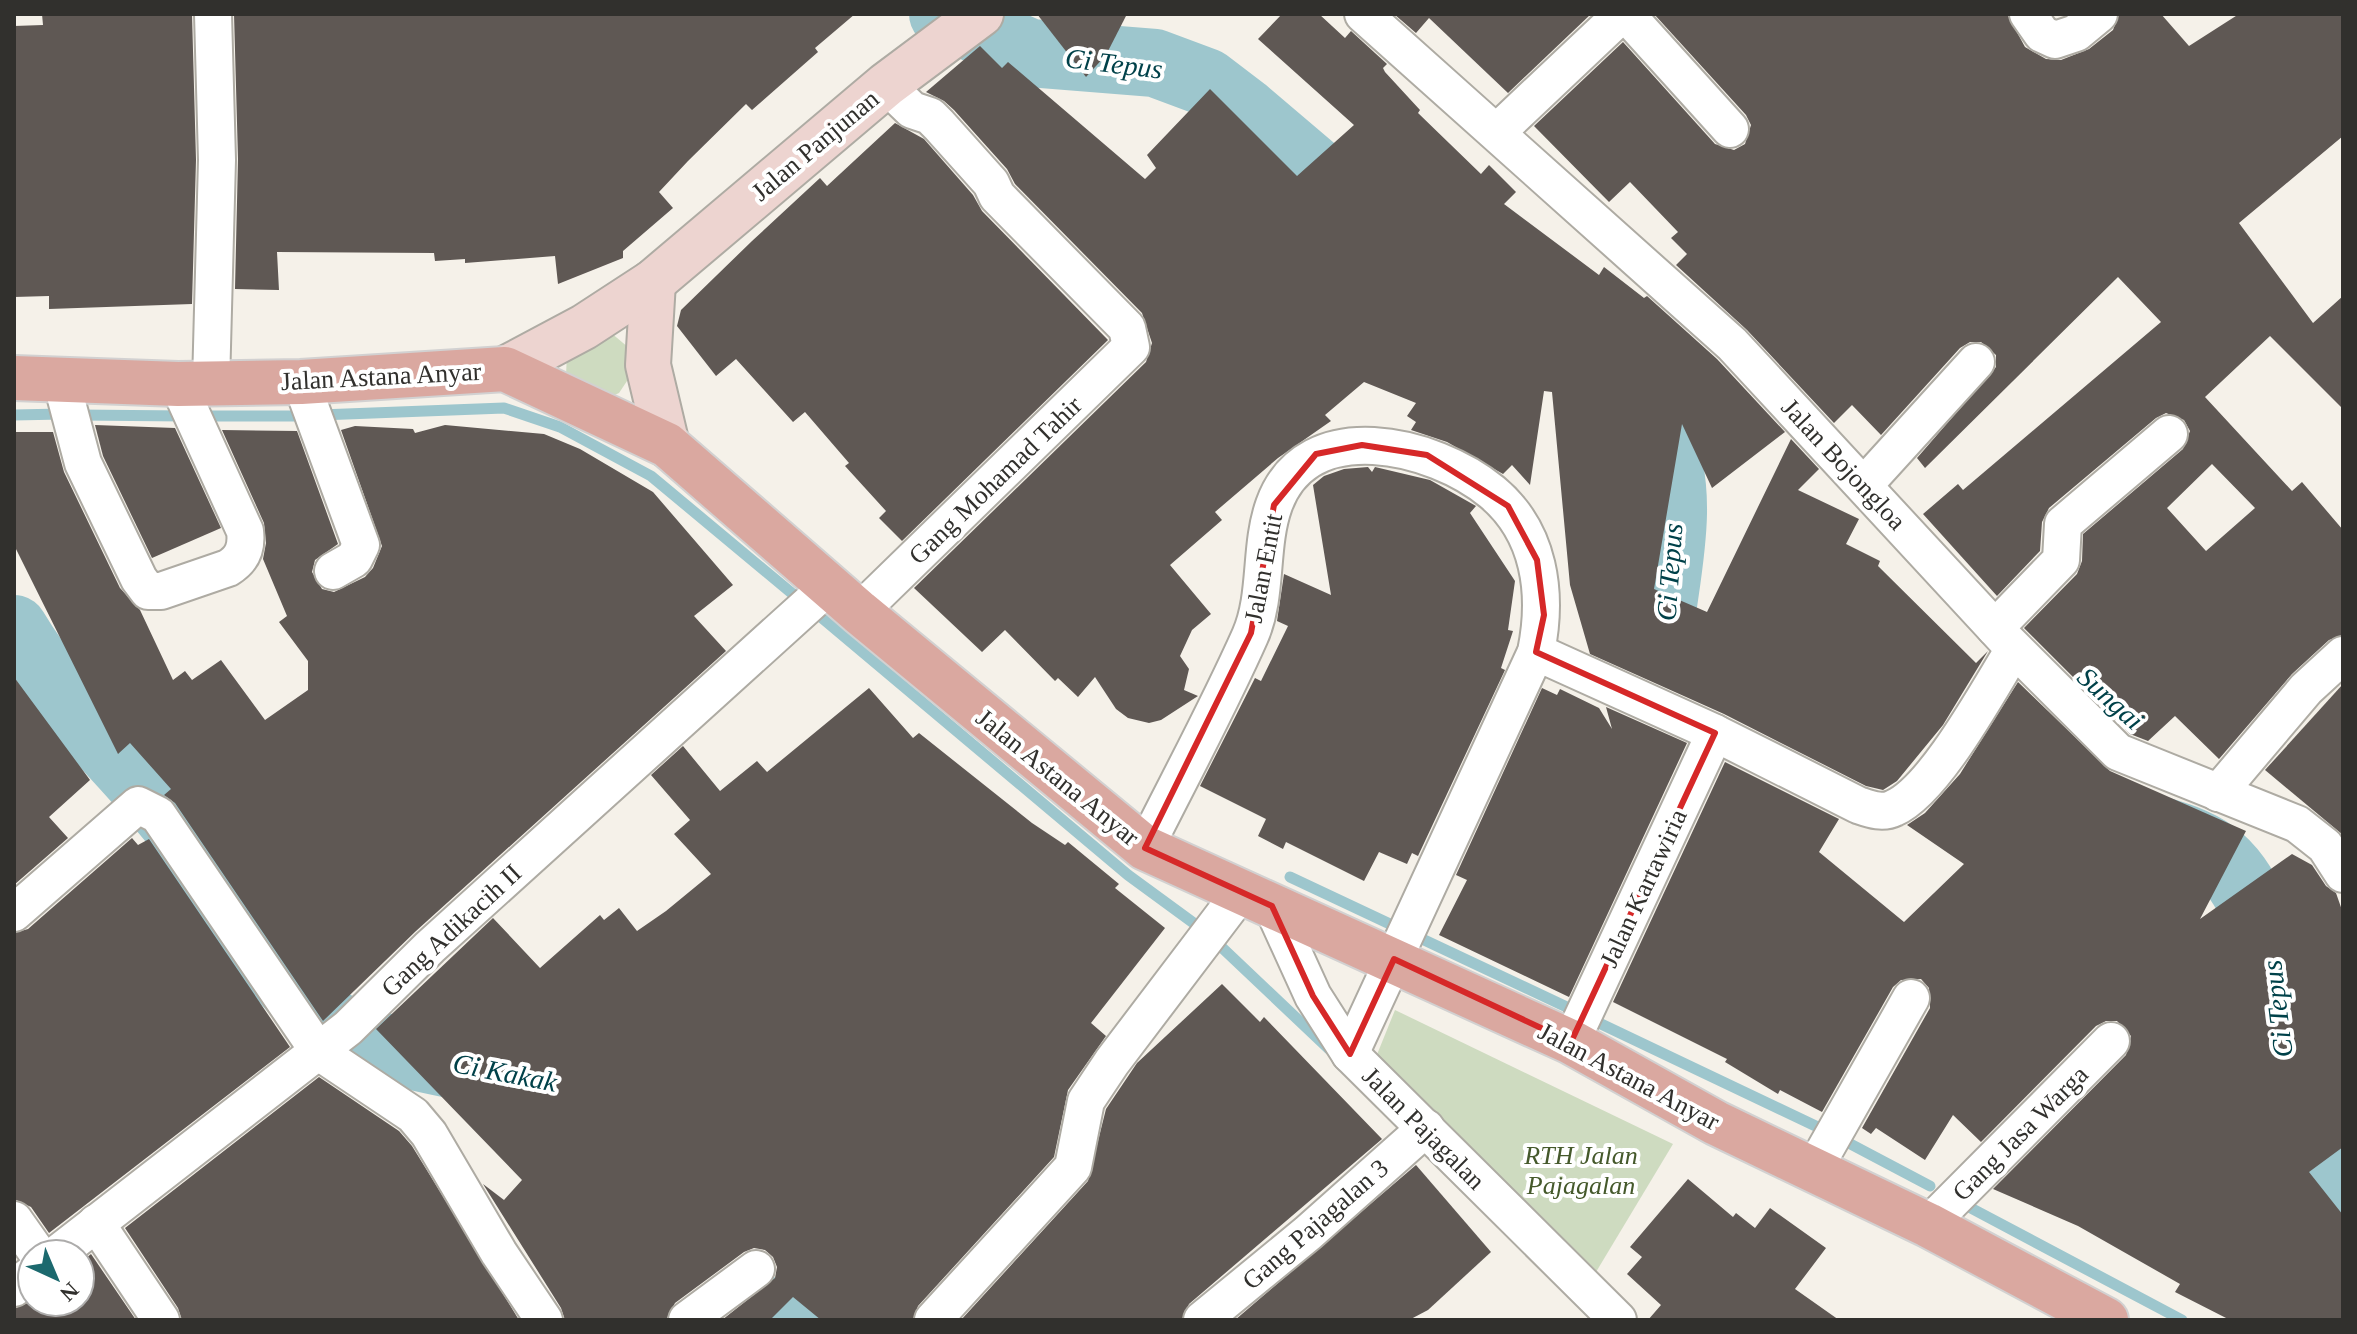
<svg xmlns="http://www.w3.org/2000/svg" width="2357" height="1334" font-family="'Times New Roman',serif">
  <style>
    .green { fill: #cedbc0 }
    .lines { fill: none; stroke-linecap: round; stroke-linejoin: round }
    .stream { stroke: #9dc6cd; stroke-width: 11 }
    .river { stroke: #9dc6cd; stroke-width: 68 }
    .building { fill: #5f5854; fill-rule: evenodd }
    .street-casing { stroke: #aeaba3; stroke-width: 40 }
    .secondary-casing { stroke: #aeaba3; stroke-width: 48 }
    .primary-casing { stroke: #d2d1d1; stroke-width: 48 }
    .street { stroke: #fff; stroke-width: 36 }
    .secondary { stroke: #edd4d0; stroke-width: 44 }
    .primary { stroke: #daa8a0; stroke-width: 44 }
    .marked { fill: none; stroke: #d62828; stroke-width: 6; stroke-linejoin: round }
    .labels { text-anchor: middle; stroke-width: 8; stroke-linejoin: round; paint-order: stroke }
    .street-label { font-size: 26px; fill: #31302d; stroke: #fff }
    .park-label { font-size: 26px; font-style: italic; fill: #45592b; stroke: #fff }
    .water-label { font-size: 28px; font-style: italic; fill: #004149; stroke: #fff }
  </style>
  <rect width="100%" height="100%" fill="#f5f1e9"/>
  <g class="green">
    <path d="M 610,332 L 629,348 L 633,372 L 619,393 L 608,398 L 566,377 L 567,352 Z"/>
    <path d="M 1395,1010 L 1673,1144 L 1596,1272 L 1376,1057 Z"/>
  </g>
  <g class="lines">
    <g class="stream">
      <path d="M 992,36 L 1022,14"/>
      <path d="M 14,415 L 62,414"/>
      <path d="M 78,415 L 185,416"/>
      <path d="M 320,415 L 504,408 L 560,427 L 651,476 L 794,595"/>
      <path d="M 200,416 L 306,416"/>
      <path d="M 815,612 L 1128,875 L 1199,927"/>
      <path d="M 1290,877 L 1392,925"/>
      <path d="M 1420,938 L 1573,1010"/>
      <path d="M 1215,941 L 1329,1049"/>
      <path d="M 1599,1023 L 1824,1130"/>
      <path d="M 1841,1139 L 1930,1186"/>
      <path d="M 1967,1206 L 2182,1320"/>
      <path d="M 758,1272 L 802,1304"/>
    </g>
    <g class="river">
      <path d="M 943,14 L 1030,53 L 1155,63 L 1206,82 L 1244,111 L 1378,225"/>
      <path d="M 1636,407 C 1643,416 1654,426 1659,436 C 1686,493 1667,568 1660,627 L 1678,652 L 1703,665"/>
      <path d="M 14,629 C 59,705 130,764 183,834 C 226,892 259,960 313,1009 C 358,1049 431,1061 488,1071"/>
      <path d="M 2144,826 C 2207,843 2229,854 2257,914 C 2266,934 2274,952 2275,974"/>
      <path d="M 2285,1079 C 2290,1122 2318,1163 2343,1197"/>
      <path d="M 790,1320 L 865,1239"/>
    </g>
  </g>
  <g class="building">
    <path d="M 42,14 L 192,14 L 196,160 L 192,304 L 49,309 L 49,296 L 14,297 L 14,26 L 43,25 Z"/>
    <path d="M 234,14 L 855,14 L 815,48 L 818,52 L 752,110 L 746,104 L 688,161 L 659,192 L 673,208 L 623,251 L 623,258 L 558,284 L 555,256 L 465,263 L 465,259 L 435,261 L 434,253 L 277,252 L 279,290 L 235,289 L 238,159 Z"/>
    <path d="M 1037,14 L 1127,14 L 1106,55 L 1086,77 Z"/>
    <path d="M 1282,14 L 1319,14 L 1345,38 L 1351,31 L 1387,64 L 1383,68 L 1385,72 L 1420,110 L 1418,113 L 1481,174 L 1489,165 L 1516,192 L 1504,204 L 1599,275 L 1604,267 L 1644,298 L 1647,296 L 1717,359 L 1785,432 L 1712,488 L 1682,424 L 1654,589 L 1707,612 L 1791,439 L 1819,469 L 1798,490 L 1859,519 L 1846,544 L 1880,561 L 1878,566 L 1976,663 L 1988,651 L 1943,725 L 1897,781 L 1883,790 L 1866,786 L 1724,714 L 1590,654 L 1570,585 L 1552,392 L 1544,391 L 1530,485 L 1512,465 L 1503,474 L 1447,442 L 1411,430 L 1416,422 L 1407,416 L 1416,403 L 1364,382 L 1325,415 L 1331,421 L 1278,458 L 1215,512 L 1222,520 L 1170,565 L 1211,614 L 1192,630 L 1180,656 L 1189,669 L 1184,690 L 1198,696 L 1161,720 L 1149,723 L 1128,718 L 1116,709 L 1095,677 L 1078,697 L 1058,678 L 1055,681 L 1005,630 L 982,652 L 914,588 L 1146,362 L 1152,343 L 1142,313 L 1015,184 L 1007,169 L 954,110 L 944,101 L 926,92 L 980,46 L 1002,68 L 1008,62 L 1145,179 L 1156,168 L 1147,155 L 1210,89 L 1297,176 L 1354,125 L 1258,39 Z"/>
    <path d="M 1394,14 L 1591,14 L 1508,93 L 1429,18 L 1416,33 Z"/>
    <path d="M 1654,14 L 2007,14 L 2025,47 L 2046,59 L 2061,60 L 2089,49 L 2113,30 L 2119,14 L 2161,14 L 2189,46 L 2239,14 L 2343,14 L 2343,136 L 2239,223 L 2313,323 L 2343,296 L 2343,409 L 2270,336 L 2205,397 L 2292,491 L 2302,482 L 2343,530 L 2343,635 L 2329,640 L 2292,674 L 2219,759 L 2175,716 L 2148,741 L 2130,734 L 2024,628 L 2077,574 L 2082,561 L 2083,534 L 2183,449 L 2190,431 L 2184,420 L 2166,413 L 2156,418 L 2049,508 L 2042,522 L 2040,551 L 1997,596 L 1923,514 L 1958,484 L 1963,490 L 2161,322 L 2118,277 L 1925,468 L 1917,458 L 1996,367 L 1996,355 L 1981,342 L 1970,342 L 1960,348 L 1881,435 L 1852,405 L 1834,423 L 1747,330 L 1676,265 L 1687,254 L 1671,238 L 1678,232 L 1630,182 L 1609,202 L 1534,126 L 1623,42 L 1715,144 L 1734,150 L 1745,144 L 1751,125 L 1746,115 ZM 2212,464 L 2255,508 L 2206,551 L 2167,508 Z"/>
    <path d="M 895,123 L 924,139 L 973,195 L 982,211 L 1108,340 L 902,541 L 879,518 L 886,511 L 845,466 L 849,463 L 805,412 L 793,422 L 736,359 L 716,376 L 677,326 L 681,310 L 752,241 L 820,178 L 827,186 Z"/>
    <path d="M 95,425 L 175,428 L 221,528 L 152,558 L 103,456 Z"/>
    <path d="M 445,425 L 544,434 L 580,449 L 653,492 L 733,585 L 694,616 L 726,651 L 416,931 L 323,1021 L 175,803 L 164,795 L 171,789 L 130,743 L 118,754 L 14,545 L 14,432 L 53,432 L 64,472 L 120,588 L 140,610 L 173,680 L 185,671 L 192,680 L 221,660 L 265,720 L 308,690 L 308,661 L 279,622 L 287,616 L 263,559 L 266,543 L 264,523 L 222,430 L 297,431 L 338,544 L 315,560 L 312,572 L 322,589 L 334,592 L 365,577 L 373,568 L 382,546 L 341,430 L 355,426 L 413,429 L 415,433 Z"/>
    <path d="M 1368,467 L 1372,472 L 1375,467 L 1430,480 L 1476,506 L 1470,513 L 1515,581 L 1508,630 L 1513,631 L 1501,668 L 1505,670 L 1418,856 L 1412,853 L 1407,864 L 1379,852 L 1364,881 L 1286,842 L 1283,849 L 1258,836 L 1266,819 L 1200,786 L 1255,678 L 1261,681 L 1288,626 L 1277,621 L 1284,574 L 1331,595 L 1313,485 L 1324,476 L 1344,469 Z"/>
    <path d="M 14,677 L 90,780 L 49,817 L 68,838 L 14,885 Z"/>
    <path d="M 2018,682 L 2110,771 L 2246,831 L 2200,919 L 2292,854 L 2312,865 L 2326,886 L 2336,893 L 2343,913 L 2343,1147 L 2309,1172 L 2343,1215 L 2343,1320 L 2230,1320 L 2175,1292 L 2180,1284 L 2078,1226 L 1993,1189 L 2126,1055 L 2131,1036 L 2117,1021 L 2106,1021 L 2096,1026 L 1981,1142 L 1953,1115 L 1925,1160 L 1876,1128 L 1871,1134 L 1862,1128 L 1930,1008 L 1929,988 L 1921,979 L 1901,980 L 1893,987 L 1822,1112 L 1780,1090 L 1778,1094 L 1725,1062 L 1727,1059 L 1613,1002 L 1725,762 L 1839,819 L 1819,852 L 1904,922 L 1964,864 L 1907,825 L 1925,813 L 1960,774 Z"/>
    <path d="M 2343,684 L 2343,835 L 2265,770 Z"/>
    <path d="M 869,688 L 913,738 L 919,733 L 1032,823 L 1065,845 L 1068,842 L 1119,884 L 1115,888 L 1165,928 L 1091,1023 L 1106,1036 L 1068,1090 L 1054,1157 L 918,1306 L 913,1320 L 821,1320 L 793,1297 L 770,1320 L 722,1320 L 775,1278 L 777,1267 L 773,1257 L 765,1250 L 754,1248 L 744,1252 L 675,1303 L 666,1320 L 565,1320 L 561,1308 L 483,1184 L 504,1200 L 522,1180 L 376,1029 L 493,918 L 540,968 L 600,915 L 604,920 L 619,908 L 637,931 L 666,911 L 711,874 L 674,834 L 690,820 L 651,775 L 683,746 L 720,791 L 757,761 L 767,772 Z"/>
    <path d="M 1542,688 L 1557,695 L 1560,689 L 1599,708 L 1612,729 L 1606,707 L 1687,743 L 1569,997 L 1439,935 L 1467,880 L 1456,875 Z"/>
    <path d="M 132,838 L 138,845 L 149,839 L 290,1047 L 49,1233 L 31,1207 L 14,1199 L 14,933 L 28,929 Z"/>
    <path d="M 1222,984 L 1260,1022 L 1264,1017 L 1382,1139 L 1189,1304 L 1182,1320 L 961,1320 L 1088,1181 L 1106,1109 L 1137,1063 Z"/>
    <path d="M 319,1077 L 399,1131 L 412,1146 L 519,1320 L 182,1320 L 178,1308 L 125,1228 Z"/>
    <path d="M 1416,1165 L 1491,1252 L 1428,1310 L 1409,1320 L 1235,1320 Z"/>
    <path d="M 1688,1179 L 1733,1217 L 1736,1213 L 1755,1228 L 1770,1208 L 1826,1248 L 1795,1289 L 1839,1320 L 1648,1320 L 1661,1305 L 1627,1274 L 1642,1257 L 1630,1247 Z"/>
    <path d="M 91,1254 L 136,1320 L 14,1320 L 14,1309 L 32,1301 L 80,1302 L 80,1263 Z"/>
  </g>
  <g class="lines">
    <defs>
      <g id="street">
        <path d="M 1363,14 L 1732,344 L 2006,640 L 2118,752 L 2297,824 L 2325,846 L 2343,874"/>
        <path d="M 1626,14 L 1730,129"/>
        <path d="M 2028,14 L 2042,34 L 2055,40 L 2076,33 L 2099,14"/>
        <path d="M 1497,132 L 1622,14"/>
        <path d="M 61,380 L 83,463 L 139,579 L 148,591 L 161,591 L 228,568 C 243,559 247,547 245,531 L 178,384"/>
        <path d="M 301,382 L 361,545 L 354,559 L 333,571"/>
        <path d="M 211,384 L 217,160 L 213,14"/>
        <path d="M 1865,484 L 1976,362"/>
        <path d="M 859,612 L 1131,347 L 1127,328 L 997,196 L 991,183 L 939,125 L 930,116 L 912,110 L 886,85"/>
        <path d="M 1995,628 L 2061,560 L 2063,524 L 2169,434"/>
        <path d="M 1536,652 L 1715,733 L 1858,805 C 1870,809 1882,814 1894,808 C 1935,790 1989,689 2014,649"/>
        <path d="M 2218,793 L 2306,689 L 2343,655"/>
        <path d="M 1145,848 C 1180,778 1218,708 1250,636 C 1268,595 1259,547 1274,505 C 1307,413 1434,444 1492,492 C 1540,532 1548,593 1536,652 L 1350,1054"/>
        <path d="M 1272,906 L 1313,996 L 1350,1054 L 1618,1320"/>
        <path d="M 14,913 L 138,805 L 158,815 L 319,1052 L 413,1115 L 429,1134 L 499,1253 L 544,1320"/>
        <path d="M 1571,1042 L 1715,733"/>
        <path d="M 1814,1169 L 1911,998"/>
        <path d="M 14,1220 L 38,1254"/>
        <path d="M 96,1223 L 161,1320"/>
        <path d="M 1928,1225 L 2111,1041"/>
        <path d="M 57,1254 L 348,1028 L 430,947 L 829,586"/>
        <path d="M 14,1288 L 32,1274"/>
        <path d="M 687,1320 L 756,1269"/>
        <path d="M 933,1320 L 1073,1167 L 1086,1101 L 1112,1062 L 1241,892"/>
        <path d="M 1202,1320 L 1308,1233 L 1426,1128"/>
      </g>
      <g id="secondary">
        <path d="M 653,282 L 648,365 L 667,445"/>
        <path d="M 505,369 L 584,327 L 653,282 L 886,85 L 981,14"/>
      </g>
      <path id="primary" d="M 14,378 L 178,384 L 301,382 L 505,369 L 667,445 L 859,612 L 1145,848 L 1571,1042 L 1716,1123 L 1928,1225 L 2106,1320"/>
    </defs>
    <use href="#street" class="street-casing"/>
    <use href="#secondary" class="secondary-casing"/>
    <use href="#primary" class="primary-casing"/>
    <use href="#street" class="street"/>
    <use href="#secondary" class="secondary"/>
    <use href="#primary" class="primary"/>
  </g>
  <path class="marked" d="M 1362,445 L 1427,455 L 1508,506 L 1537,560 L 1544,615 L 1536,652 L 1715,733 L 1571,1042 L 1394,959 L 1350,1054 L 1313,996 L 1272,906 L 1145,848 L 1251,633 L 1274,505 L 1316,454 Z"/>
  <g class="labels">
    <g class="street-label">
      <text transform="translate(815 145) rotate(-40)" y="9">Jalan Panjunan</text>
      <text transform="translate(381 376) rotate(-3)" y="9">Jalan Astana Anyar</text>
      <text transform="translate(1844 464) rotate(47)" y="9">Jalan Bojongloa</text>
      <text transform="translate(995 480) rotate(-44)" y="9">Gang Mohamad Tahir</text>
      <text transform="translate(1263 568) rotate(-79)" y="9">Jalan Entit</text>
      <text transform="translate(1058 777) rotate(39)" y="9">Jalan Astana Anyar</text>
      <text transform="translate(1643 888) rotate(-65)" y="9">Jalan Kartawiria</text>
      <text transform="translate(451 930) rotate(-43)" y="9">Gang Adikacih II</text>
      <text transform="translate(1629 1076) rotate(28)" y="9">Jalan Astana Anyar</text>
      <text transform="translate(1424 1128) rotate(45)" y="9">Jalan Pajagalan</text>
      <text transform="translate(2020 1133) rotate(-45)" y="9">Gang Jasa Warga</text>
      <text transform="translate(1315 1224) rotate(-41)" y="9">Gang Pajagalan 3</text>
    </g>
    <g class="park-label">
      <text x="1581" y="1164">RTH Jalan<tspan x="1581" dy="30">Pajagalan</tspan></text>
    </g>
    <g class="water-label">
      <text transform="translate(1114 63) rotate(7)" y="10">Ci Tepus</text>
      <text transform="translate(1669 572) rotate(-86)" y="10">Ci Tepus</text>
      <text transform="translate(2111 698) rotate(42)" y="10">Sungai</text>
      <text transform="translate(2277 1009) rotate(-97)" y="10">Ci Tepus</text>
      <text transform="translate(505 1072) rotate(11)" y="10">Ci Kakak</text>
    </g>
  </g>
  <rect width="2357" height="1334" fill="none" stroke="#31302d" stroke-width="32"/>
  <g transform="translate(56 1278) rotate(136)"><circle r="38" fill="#ffffff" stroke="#adacab" stroke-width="2"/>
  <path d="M0-6L14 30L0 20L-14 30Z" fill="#1c696e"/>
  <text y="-12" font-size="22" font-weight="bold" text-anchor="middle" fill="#31302d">N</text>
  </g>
</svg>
